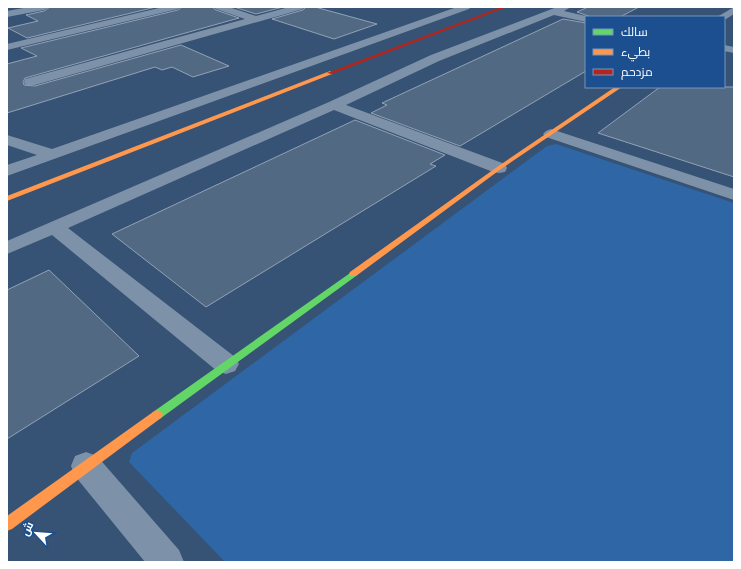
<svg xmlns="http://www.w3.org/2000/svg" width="741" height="569" font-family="'Fira Sans Condensed',Cairo,sans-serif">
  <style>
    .green { fill: #2f66a5 }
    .building { fill: #526984; stroke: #92a2b6 }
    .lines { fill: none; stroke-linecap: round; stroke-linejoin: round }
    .street { fill: #7d92a8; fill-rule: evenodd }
    .fast { fill: #63d668; fill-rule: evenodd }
    .slow { fill: #ff974d; fill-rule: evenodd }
    .jam { fill: #b3261e; fill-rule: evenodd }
  </style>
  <rect width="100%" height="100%" fill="#365274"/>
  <path class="green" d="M 556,144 L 734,203 L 734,562 L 225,562 L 129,462 L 132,453 L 547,146 Z"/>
  <g class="building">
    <path d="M 50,7 L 156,7 L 27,38 L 8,28 L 38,21 L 26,15 L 44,11 Z"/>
    <path d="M 182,7 L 212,7 L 216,10 L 239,18 L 25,78 L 23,82 L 24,85 L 35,86 L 181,45 L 229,66 L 193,77 L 172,67 L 162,70 L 155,67 L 7,113 L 7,64 L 37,56 L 21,48 L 178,10 Z"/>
    <path d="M 234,7 L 283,7 L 256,14 Z"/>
    <path d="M 306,7 L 315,7 L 377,24 L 334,39 L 272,19 L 303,10 Z"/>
    <path d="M 588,7 L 639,7 L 620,17 L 591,17 L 577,12 Z"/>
    <path d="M 563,19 L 586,23 L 586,71 L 460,146 L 371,113 L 387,105 L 382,103 Z"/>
    <path d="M 660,87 L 734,87 L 734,177 L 598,133 Z"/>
    <path d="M 355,120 L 445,155 L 430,164 L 436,166 L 206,307 L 112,234 Z"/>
    <path d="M 49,270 L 139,356 L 7,439 L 7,290 Z"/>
  </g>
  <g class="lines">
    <g class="street">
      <path d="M 29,7 L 49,7 L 44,10 L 7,17 L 7,11 Z"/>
      <path d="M 163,7 L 180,7 L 178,9 L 7,50 L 7,44 Z"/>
      <path d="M 214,7 L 229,7 L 256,16 L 289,7 L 305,7 L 303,9 L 35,85 L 25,85 L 24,82 L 25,79 L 245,19 L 216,9 Z"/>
      <path d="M 457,7 L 471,7 L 469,9 L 7,176 L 7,165 L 37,155 L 7,145 L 7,135 L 52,149 Z"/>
      <path d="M 557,7 L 571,7 L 564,11 L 590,17 L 586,17 L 586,22 L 554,15 L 439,61 L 346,105 L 505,164 L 507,168 L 505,172 L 499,173 L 493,172 L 334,110 L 68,228 L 235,357 L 239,364 L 235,371 L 226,374 L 217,371 L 52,235 L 7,254 L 7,241 L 329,102 L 431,55 Z"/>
      <path d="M 734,7 L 734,14 L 726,19 L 724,19 L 724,17 L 717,17 Z"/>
      <path d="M 724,45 L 734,47 L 734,53 L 724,51 Z"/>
      <path d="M 551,129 L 734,189 L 734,200 L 546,137 L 543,134 L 546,131 Z"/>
      <path d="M 86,452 L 97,456 L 179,550 L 184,562 L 145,562 L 75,476 L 71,466 L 75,456 Z"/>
    </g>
    <path class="fast" d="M 353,271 L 356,272 L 357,274 L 356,276 L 161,418 L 157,420 L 153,418 L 151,415 L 153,412 Z"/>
    <g class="slow">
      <path d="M 330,71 L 333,73 L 332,74 L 7,201 L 7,196 Z"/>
      <path d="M 615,87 L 622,87 L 501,169 L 356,276 L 350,276 L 349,274 L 350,272 L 497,167 Z"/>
      <path d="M 157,410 L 161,412 L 163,415 L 161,418 L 12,529 L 7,531 L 7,516 L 153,412 Z"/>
    </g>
    <path class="jam" d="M 501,7 L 507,7 L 332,74 L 327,73 Z"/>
  </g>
  <rect width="741" height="569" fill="none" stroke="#ffffff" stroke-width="16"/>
  <rect x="585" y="16" width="140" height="72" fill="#1b4f8f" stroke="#7695bc"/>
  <rect x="593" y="29" width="20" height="6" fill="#63d668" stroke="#7695bc"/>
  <text x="621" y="36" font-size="12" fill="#ffffff">سالك</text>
  <rect x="593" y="49" width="20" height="6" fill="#ff974d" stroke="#7695bc"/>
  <text x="621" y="56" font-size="12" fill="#ffffff">بطيء</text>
  <rect x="593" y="69" width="20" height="6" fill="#b3261e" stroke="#7695bc"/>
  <text x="621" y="76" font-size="12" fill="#ffffff">مزدحم</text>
  <g transform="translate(36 533) rotate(296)" stroke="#1b4f8f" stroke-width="3" paint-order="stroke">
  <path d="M0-3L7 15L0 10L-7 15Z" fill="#ffffff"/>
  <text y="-6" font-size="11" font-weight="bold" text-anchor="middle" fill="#ffffff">ش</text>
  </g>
</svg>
